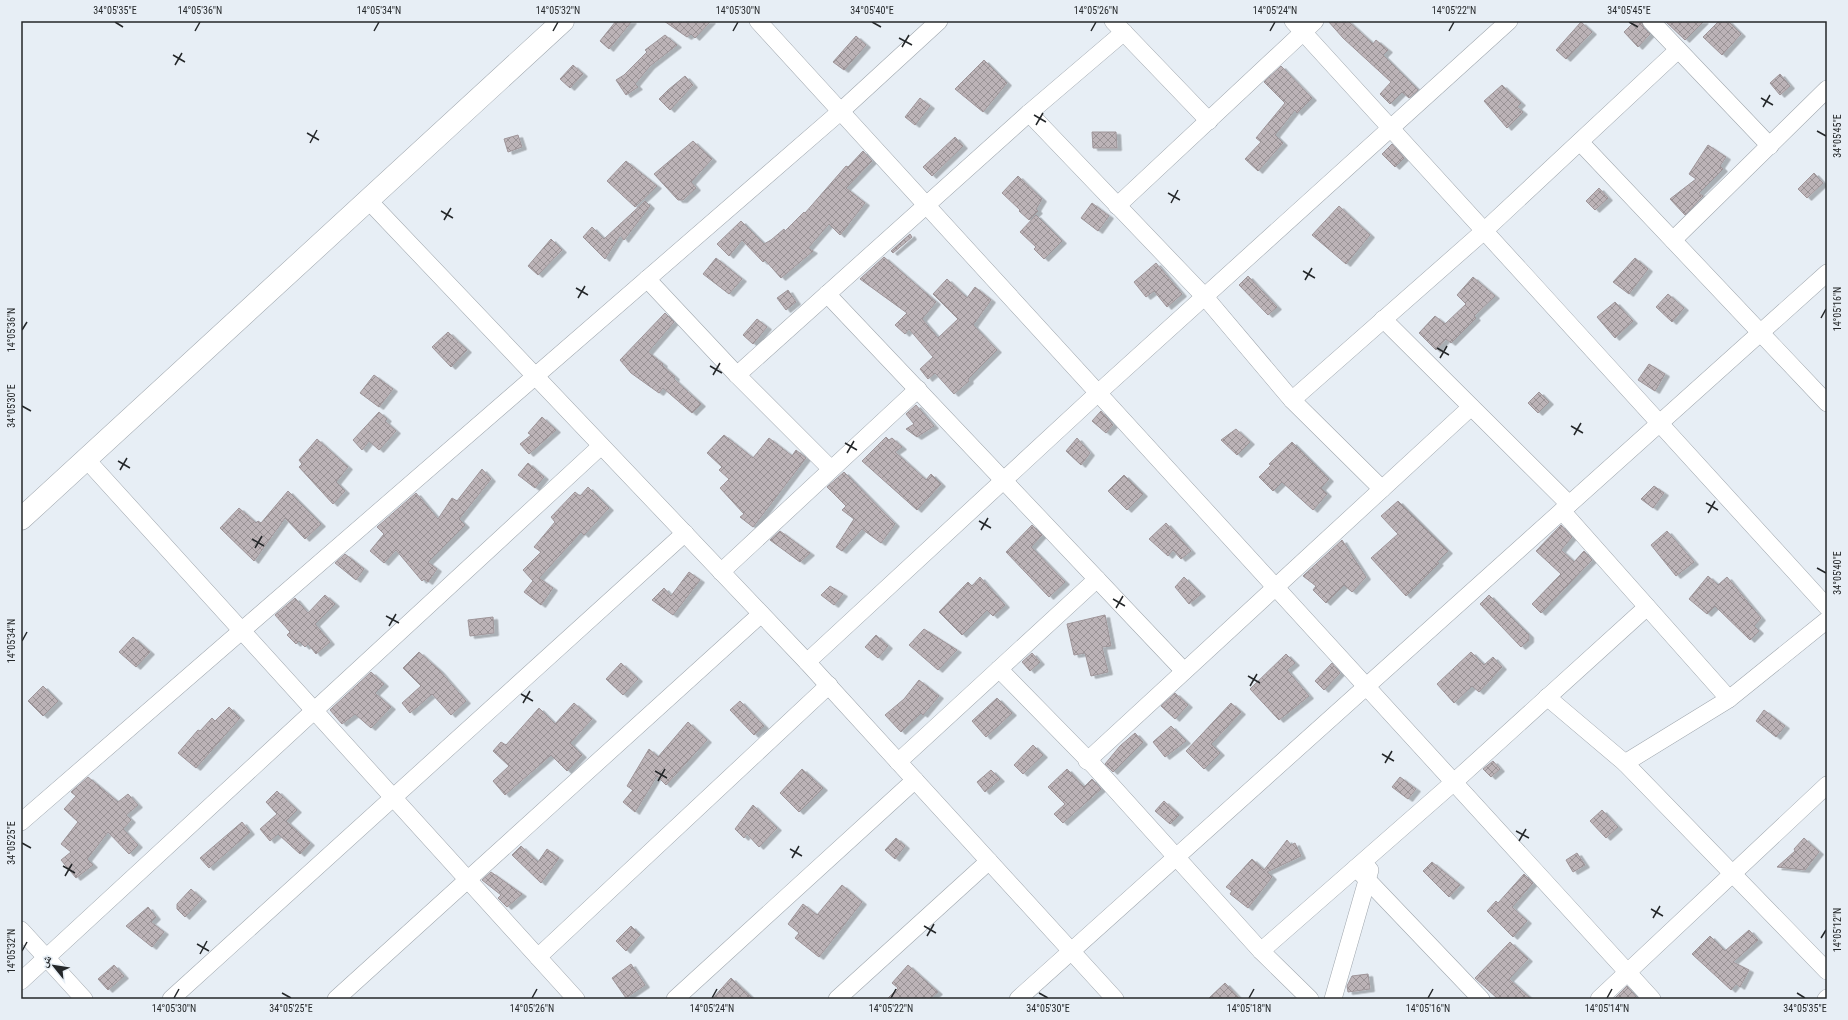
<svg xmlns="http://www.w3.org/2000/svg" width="1848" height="1020" font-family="'Roboto Condensed','Noto Naskh Arabic',sans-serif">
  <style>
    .building { fill: url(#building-cross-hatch); stroke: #9e9599; filter: url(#shadow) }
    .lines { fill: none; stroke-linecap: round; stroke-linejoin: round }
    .street-casing { stroke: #a0a7ae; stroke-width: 18 }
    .secondary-casing { stroke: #a0a7ae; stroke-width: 23 }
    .street { stroke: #fff; stroke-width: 17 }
    .secondary { stroke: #fff; stroke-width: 22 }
    .ticks { fill: none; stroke: #242729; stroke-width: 1.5 }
    .neatline { fill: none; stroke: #242729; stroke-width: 1.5 }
    .ticks-label { font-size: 10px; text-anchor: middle; fill: #242729 }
  </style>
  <defs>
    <pattern id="building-cross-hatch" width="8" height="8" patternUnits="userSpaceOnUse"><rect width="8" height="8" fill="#bcb3b7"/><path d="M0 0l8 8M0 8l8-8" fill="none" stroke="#999295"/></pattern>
    <filter id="shadow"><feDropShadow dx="4.5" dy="2.5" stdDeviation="0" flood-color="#0004"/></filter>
  </defs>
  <rect width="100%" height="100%" fill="#e7eef5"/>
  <g class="building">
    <path d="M 616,21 L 632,21 L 609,49 L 600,41 Z"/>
    <path d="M 664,21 L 711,21 L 695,38 L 691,34 L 687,37 Z"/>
    <path d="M 1328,21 L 1348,21 L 1373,44 L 1376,40 L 1388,50 L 1383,55 L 1418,90 L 1409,98 L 1402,92 L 1390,104 L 1380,94 L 1391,82 L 1343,38 Z"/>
    <path d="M 1635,21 L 1641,21 L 1644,28 L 1650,34 L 1638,47 L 1624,32 Z"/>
    <path d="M 1665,21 L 1704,21 L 1685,40 Z"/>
    <path d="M 1719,21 L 1728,21 L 1741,34 L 1722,55 L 1703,37 Z"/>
    <path d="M 1581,22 L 1592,32 L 1566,59 L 1556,50 Z"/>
    <path d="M 665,35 L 677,45 L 650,66 L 635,84 L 638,87 L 626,95 L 616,80 L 624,75 L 647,52 L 645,50 Z"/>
    <path d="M 856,36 L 866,45 L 844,70 L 833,62 Z"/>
    <path d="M 984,60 L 1007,83 L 983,112 L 955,89 Z"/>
    <path d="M 573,65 L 583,74 L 570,88 L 560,79 Z"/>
    <path d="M 1281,66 L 1312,98 L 1297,113 L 1295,110 L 1275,135 L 1283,143 L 1258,171 L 1245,159 L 1261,142 L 1256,138 L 1285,103 L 1264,82 Z"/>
    <path d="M 1780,74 L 1790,86 L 1780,95 L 1770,83 Z"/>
    <path d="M 685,76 L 693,85 L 670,110 L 659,99 L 668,90 Z"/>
    <path d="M 1502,85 L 1521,103 L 1517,107 L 1523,112 L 1507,128 L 1484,101 Z"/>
    <path d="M 920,98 L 930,106 L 915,125 L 905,117 Z"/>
    <path d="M 1092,132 L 1116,132 L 1117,148 L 1093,148 Z"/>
    <path d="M 518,135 L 522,147 L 508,152 L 504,139 Z"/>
    <path d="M 955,137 L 963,146 L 932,176 L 923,167 Z"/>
    <path d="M 693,141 L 712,159 L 691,182 L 696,188 L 683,200 L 678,200 L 654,174 Z"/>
    <path d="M 1392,144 L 1404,158 L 1395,167 L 1382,154 Z"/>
    <path d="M 1708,145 L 1726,157 L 1720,166 L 1723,169 L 1699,193 L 1703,196 L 1685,215 L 1670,199 L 1696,179 L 1689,174 Z"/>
    <path d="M 863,151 L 872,161 L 846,188 L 865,203 L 840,235 L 829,224 L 808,248 L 813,251 L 781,278 L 765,260 L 763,262 L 742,240 L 729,256 L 717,244 L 741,221 L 764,244 L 771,240 L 784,229 L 785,231 L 804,212 L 805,213 L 846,166 L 848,167 Z"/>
    <path d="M 626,161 L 657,186 L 635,207 L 607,181 Z"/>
    <path d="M 1814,173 L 1823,183 L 1807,198 L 1798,189 Z"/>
    <path d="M 1018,176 L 1042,199 L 1036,209 L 1038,211 L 1029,220 L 1019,211 L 1020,210 L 1002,193 Z"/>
    <path d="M 1599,188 L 1608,198 L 1595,210 L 1586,201 Z"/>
    <path d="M 645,201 L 650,206 L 624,240 L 620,235 L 605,259 L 583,237 L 592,227 L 604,239 Z"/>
    <path d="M 1092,203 L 1109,216 L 1098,231 L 1081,218 Z"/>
    <path d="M 1339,206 L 1370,235 L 1346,264 L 1312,235 Z"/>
    <path d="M 1036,215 L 1062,241 L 1044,259 L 1034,249 L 1036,247 L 1020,232 Z"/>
    <path d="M 910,234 L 912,237 L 893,253 L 891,251 Z"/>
    <path d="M 551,239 L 562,250 L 538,275 L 528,266 Z"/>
    <path d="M 884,257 L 936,302 L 922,319 L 938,338 L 958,319 L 933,294 L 947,279 L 967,298 L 975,287 L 991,300 L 973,325 L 997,350 L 968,379 L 969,381 L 954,394 L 935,373 L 928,379 L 920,369 L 933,357 L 909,329 L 905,334 L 895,325 L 907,313 L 860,279 Z"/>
    <path d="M 716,258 L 742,279 L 729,294 L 703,274 Z"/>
    <path d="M 1635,258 L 1648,269 L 1629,294 L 1613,282 Z"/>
    <path d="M 1156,263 L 1182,294 L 1167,307 L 1154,291 L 1146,297 L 1134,282 Z"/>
    <path d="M 1248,276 L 1277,307 L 1268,315 L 1239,285 Z"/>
    <path d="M 1473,277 L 1495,296 L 1474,316 L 1476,318 L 1451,343 L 1446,339 L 1436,350 L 1419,333 L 1435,316 L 1445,324 L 1466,304 L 1457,295 Z"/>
    <path d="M 788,290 L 796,302 L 786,310 L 777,298 Z"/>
    <path d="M 1668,294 L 1684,308 L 1672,322 L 1656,307 Z"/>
    <path d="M 1615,302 L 1633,321 L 1615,338 L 1597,317 Z"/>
    <path d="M 665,313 L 674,322 L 648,352 L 663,364 L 662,365 L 675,377 L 674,379 L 701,404 L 692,413 L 663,388 L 659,393 L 631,373 L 620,360 Z"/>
    <path d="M 757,319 L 767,327 L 753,344 L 743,335 Z"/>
    <path d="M 448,332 L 467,350 L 451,367 L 432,347 Z"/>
    <path d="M 1649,364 L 1665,374 L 1655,391 L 1638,380 Z"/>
    <path d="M 374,375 L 393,389 L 379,407 L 360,393 Z"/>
    <path d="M 1539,392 L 1549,402 L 1538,413 L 1528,403 Z"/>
    <path d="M 916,405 L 934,426 L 917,437 L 906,429 L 914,424 L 906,414 Z"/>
    <path d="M 1101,411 L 1113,425 L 1106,433 L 1092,421 Z"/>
    <path d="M 379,412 L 387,419 L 385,421 L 396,431 L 379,450 L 369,441 L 362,450 L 353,440 Z"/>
    <path d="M 542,417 L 556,430 L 529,454 L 520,444 L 531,435 L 528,433 Z"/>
    <path d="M 1236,429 L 1250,442 L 1237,455 L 1221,440 Z"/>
    <path d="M 724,435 L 753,458 L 769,438 L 792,456 L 796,450 L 806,458 L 753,527 L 740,517 L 744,514 L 720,488 L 729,479 L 719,470 L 722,467 L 707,453 Z"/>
    <path d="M 886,437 L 889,440 L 892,438 L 902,447 L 895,452 L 926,480 L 931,474 L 941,484 L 917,510 L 862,461 Z"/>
    <path d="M 1077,438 L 1090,453 L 1081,465 L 1066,451 Z"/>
    <path d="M 317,439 L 348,467 L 336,482 L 345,491 L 333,504 L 299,467 L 302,464 L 299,460 Z"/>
    <path d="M 1292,442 L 1329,479 L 1321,488 L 1327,494 L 1313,510 L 1282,482 L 1273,491 L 1259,477 L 1271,465 L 1269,464 Z"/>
    <path d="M 528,463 L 544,477 L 535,488 L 518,475 Z"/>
    <path d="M 482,469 L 491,479 L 459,519 L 465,525 L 428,562 L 437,569 L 428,582 L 424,579 L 422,581 L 396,550 L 384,563 L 370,551 L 384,534 L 377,527 L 416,493 L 438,519 L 452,498 L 457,501 Z"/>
    <path d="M 844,472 L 895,524 L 881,543 L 862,529 L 842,551 L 836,547 L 854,519 L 842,510 L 846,506 L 827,487 Z"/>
    <path d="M 1124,475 L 1143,494 L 1127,510 L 1108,491 Z"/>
    <path d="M 1654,486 L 1664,493 L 1653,508 L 1641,499 Z"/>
    <path d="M 588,487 L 609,508 L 584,535 L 581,532 L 539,578 L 553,588 L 541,605 L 524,592 L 533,581 L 523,570 L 541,552 L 534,547 L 555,522 L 551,517 L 575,492 L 580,496 Z"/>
    <path d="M 288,491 L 321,524 L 305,539 L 285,518 L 254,561 L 220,528 L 239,508 L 256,523 L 258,521 L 261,523 Z"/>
    <path d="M 1398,501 L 1448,551 L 1437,562 L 1439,563 L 1406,596 L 1371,558 L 1398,534 L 1381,516 Z"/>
    <path d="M 1166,523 L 1191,551 L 1181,559 L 1173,550 L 1168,556 L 1149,539 Z"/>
    <path d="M 1032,525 L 1042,535 L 1031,547 L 1065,582 L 1049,597 L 1006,552 Z"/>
    <path d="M 1561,525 L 1572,537 L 1561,550 L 1574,562 L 1584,551 L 1592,560 L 1541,613 L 1532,604 L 1561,574 L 1536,551 Z"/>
    <path d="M 780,531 L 810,553 L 800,562 L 770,540 Z"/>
    <path d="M 1667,531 L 1694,562 L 1676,576 L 1651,545 Z"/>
    <path d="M 1342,540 L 1366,577 L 1352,592 L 1344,585 L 1326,603 L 1313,590 L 1316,586 L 1303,576 Z"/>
    <path d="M 345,554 L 364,569 L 356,580 L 335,563 Z"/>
    <path d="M 689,572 L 700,580 L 673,615 L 652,600 L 664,588 L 671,596 Z"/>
    <path d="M 1708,576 L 1718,585 L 1727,577 L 1761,618 L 1754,626 L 1759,631 L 1750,640 L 1715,606 L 1707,614 L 1689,599 Z"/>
    <path d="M 980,577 L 1005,605 L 993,616 L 987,610 L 962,635 L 939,612 L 968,582 L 972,586 Z"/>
    <path d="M 1184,577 L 1201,594 L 1189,604 L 1175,587 Z"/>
    <path d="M 830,586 L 843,594 L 834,605 L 821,595 Z"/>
    <path d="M 325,595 L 335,604 L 315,624 L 330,642 L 316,654 L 308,644 L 305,647 L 299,641 L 296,644 L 287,635 L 290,632 L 275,615 L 295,598 L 308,613 Z"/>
    <path d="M 1489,595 L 1529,635 L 1529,640 L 1521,647 L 1480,604 Z"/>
    <path d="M 1105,615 L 1111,646 L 1102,647 L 1108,672 L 1091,676 L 1085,653 L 1074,655 L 1067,624 Z"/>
    <path d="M 493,617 L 494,633 L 470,636 L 468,620 Z"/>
    <path d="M 924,629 L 957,650 L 938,670 L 909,645 Z"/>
    <path d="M 876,635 L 888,646 L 878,658 L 865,647 Z"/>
    <path d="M 133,637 L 150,652 L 136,667 L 119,652 Z"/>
    <path d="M 419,652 L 439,670 L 466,701 L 451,715 L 432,694 L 410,713 L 402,703 L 421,686 L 403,668 Z"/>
    <path d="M 1471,652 L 1484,665 L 1493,657 L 1502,667 L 1479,692 L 1472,686 L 1454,703 L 1437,684 Z"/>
    <path d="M 1032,653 L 1040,662 L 1030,671 L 1022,662 Z"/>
    <path d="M 1286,654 L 1295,663 L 1287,670 L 1309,696 L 1279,720 L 1250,689 Z"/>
    <path d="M 621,663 L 638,679 L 623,695 L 606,679 Z"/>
    <path d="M 1332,663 L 1340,673 L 1324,690 L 1315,681 Z"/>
    <path d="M 371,672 L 384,684 L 375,693 L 391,707 L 371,728 L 355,714 L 342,724 L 330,710 Z"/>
    <path d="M 919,680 L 939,696 L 923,715 L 921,713 L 901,732 L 885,715 L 904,699 Z"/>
    <path d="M 43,686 L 58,701 L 43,716 L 28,701 Z"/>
    <path d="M 1175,693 L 1188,705 L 1175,719 L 1161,706 Z"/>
    <path d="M 997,698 L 1012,713 L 986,737 L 972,721 Z"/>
    <path d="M 740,701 L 764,726 L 754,735 L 730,710 Z"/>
    <path d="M 574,703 L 592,719 L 570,743 L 582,755 L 567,771 L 551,755 L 505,795 L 493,781 L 509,766 L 493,751 L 501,742 L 506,745 L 539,708 L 555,724 Z"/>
    <path d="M 1231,703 L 1241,712 L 1211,744 L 1220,753 L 1204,769 L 1186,751 Z"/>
    <path d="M 229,707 L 240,718 L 196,768 L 178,753 L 198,730 L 200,731 L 212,718 L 215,721 Z"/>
    <path d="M 1764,710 L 1785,726 L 1776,737 L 1756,721 Z"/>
    <path d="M 688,722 L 707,740 L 666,785 L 657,776 L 635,812 L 623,802 L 633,790 L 627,786 L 649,749 L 658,757 Z"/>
    <path d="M 1171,726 L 1186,741 L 1165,757 L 1153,742 Z"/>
    <path d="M 1135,733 L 1143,742 L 1113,772 L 1105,764 L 1120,746 Z"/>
    <path d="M 1033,745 L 1043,755 L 1023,774 L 1014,765 Z"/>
    <path d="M 1493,761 L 1500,769 L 1491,777 L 1483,769 Z"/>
    <path d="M 802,769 L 823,788 L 799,812 L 780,793 Z"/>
    <path d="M 1067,769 L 1084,787 L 1092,779 L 1101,789 L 1063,823 L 1054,814 L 1065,804 L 1048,787 Z"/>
    <path d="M 991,770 L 1000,779 L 985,792 L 977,782 Z"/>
    <path d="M 88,777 L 118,802 L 128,794 L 138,805 L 126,815 L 131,820 L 123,829 L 138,845 L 129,854 L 108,832 L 87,859 L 93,865 L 76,878 L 61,860 L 71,852 L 61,844 L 78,822 L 64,809 L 76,796 L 71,792 Z"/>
    <path d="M 1400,777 L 1416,789 L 1408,799 L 1392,787 Z"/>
    <path d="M 277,791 L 297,810 L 286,821 L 310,843 L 300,854 L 278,834 L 270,841 L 260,829 L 277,814 L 266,802 Z"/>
    <path d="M 1164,801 L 1179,815 L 1170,824 L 1155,811 Z"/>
    <path d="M 753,805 L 777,828 L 759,847 L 747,834 L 744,838 L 735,829 Z"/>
    <path d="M 1602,810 L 1618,827 L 1606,838 L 1590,821 Z"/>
    <path d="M 242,822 L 250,832 L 209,868 L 200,858 Z"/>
    <path d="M 896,838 L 905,846 L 895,859 L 885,850 Z"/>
    <path d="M 1804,838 L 1819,852 L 1805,870 L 1777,867 L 1795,851 L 1794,849 Z"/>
    <path d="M 1287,840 L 1291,845 L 1295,843 L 1301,856 L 1267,872 L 1272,877 L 1248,908 L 1230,894 L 1232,891 L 1226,887 L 1252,859 L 1264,870 Z"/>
    <path d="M 521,846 L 538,862 L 547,849 L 559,858 L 541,883 L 512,855 Z"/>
    <path d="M 1577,853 L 1585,865 L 1573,872 L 1566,860 Z"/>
    <path d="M 1432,862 L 1460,885 L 1449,897 L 1423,871 Z"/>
    <path d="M 491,872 L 522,894 L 507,907 L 498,898 L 501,895 L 482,880 Z"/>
    <path d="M 1524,874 L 1533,883 L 1512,907 L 1527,921 L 1513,937 L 1487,911 L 1496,901 L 1498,903 Z"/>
    <path d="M 842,885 L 862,902 L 819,957 L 795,938 L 799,933 L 788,924 L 803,904 L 817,915 Z"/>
    <path d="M 191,889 L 202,899 L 185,917 L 177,909 L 177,904 Z"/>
    <path d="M 148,907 L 156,917 L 151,922 L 164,932 L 152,947 L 126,926 Z"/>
    <path d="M 631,926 L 640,935 L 626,951 L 616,941 Z"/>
    <path d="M 1749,930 L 1758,940 L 1733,962 L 1749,970 L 1740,987 L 1736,984 L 1731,990 L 1692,954 L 1710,936 L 1725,951 Z"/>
    <path d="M 1510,942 L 1528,959 L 1509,979 L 1531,999 L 1498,999 L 1475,978 Z"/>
    <path d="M 631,964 L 645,985 L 626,998 L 612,978 Z"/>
    <path d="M 114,965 L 124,976 L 108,990 L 98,979 Z"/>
    <path d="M 908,965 L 938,992 L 930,999 L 887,999 L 898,988 L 892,983 Z"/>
    <path d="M 1368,974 L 1370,989 L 1348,992 L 1347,986 L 1352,976 Z"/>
    <path d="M 731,978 L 753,999 L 712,999 Z"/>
    <path d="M 1225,983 L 1240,999 L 1208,999 Z"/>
    <path d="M 1627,986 L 1638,999 L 1614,999 Z"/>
  </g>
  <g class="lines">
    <defs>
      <g id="street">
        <path d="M 758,21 L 1652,999"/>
        <path d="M 1113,21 L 1209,121"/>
        <path d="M 1293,21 L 1827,607"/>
        <path d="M 1651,21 L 1770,146"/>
        <path d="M 1029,113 L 1205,297 L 1292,400 L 1382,489"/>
        <path d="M 1580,142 L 1827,403"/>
        <path d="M 368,200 L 807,662 L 1115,999"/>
        <path d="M 1117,206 L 1315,21"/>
        <path d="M 1673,240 L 1827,89"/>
        <path d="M 647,279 L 737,375 L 831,469"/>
        <path d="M 827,294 L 1184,671"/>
        <path d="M 1383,319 L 1569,504"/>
        <path d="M 737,375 L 1029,113 L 1124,32"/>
        <path d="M 1292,400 L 1484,231 L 1678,50"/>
        <path d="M 86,459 L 576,999"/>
        <path d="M 1562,511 L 1729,699"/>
        <path d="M 721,572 L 918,389"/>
        <path d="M 807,662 L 1098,393 L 1509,21"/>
        <path d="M 999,669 L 1094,766 L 1261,951 L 1310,999"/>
        <path d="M 1547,697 L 1625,763 L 1827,971"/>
        <path d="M 1087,761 L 1471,407"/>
        <path d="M 898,762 L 1097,579"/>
        <path d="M 1625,763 L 1729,699 L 1827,620"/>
        <path d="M 21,822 L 841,111 L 939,21"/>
        <path d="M 1356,868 L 1481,999"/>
        <path d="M 21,930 L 84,999"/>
        <path d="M 1261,951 L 1454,782 L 1647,607"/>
        <path d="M 538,957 L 829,685"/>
        <path d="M 21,981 L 601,446"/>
        <path d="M 171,999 L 685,533"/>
        <path d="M 336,999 L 761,614"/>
        <path d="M 675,999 L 915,780"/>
        <path d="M 837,999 L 989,861"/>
        <path d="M 1018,999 L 1827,273"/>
        <path d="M 1333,999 L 1370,870"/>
        <path d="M 1599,999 L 1827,785"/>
        <path d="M 1826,999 L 1827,998"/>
      </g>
      <path id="secondary" d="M 21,519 L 563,21"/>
    </defs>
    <use href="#street" class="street-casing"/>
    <use href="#secondary" class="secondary-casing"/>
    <use href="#street" class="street"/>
    <use href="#secondary" class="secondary"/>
  </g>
  <path class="ticks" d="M 115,22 L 123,27M 872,22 L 881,27M 1629,22 L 1638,27M 195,31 L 200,22M 374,31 L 379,22M 553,31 L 558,22M 733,31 L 738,22M 1091,31 L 1096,22M 1270,31 L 1275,22M 1449,31 L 1454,22M 899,38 L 912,45M 902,47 L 909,35M 173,55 L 185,62M 175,65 L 182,53M 1761,98 L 1773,105M 1763,107 L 1770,95M 1034,115 L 1046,122M 1036,125 L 1043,113M 1817,131 L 1826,136M 307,133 L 319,140M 310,143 L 317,130M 1168,193 L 1180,200M 1171,203 L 1178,190M 441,211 L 453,218M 444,220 L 451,208M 1303,271 L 1315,278M 1305,280 L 1312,268M 576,288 L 588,295M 578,298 L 585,286M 1821,318 L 1826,309M 22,330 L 27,322M 1437,348 L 1449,355M 1440,358 L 1447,346M 710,366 L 722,373M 713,375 L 720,363M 22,406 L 31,411M 1571,426 L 1583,433M 1574,435 L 1581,423M 845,443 L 857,450M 847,453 L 854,441M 118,461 L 130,468M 120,470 L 127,458M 1706,503 L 1718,510M 1708,513 L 1715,501M 979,521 L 991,528M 981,530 L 988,518M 252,539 L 264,546M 255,548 L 262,536M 1817,568 L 1826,573M 1113,599 L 1125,606M 1116,608 L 1123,596M 386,616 L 399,623M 389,626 L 396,614M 22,641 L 27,632M 1248,676 L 1260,683M 1250,686 L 1257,674M 521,694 L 533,701M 523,703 L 530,691M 1382,754 L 1394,761M 1385,763 L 1392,751M 655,771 L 667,778M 658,781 L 665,769M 1516,831 L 1529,838M 1519,841 L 1526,829M 22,843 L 31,848M 790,849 L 802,856M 792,858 L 799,846M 63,866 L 75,873M 65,876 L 72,864M 1651,909 L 1663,916M 1653,918 L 1660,906M 924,926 L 936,933M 927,936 L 934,924M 1821,938 L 1826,930M 197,944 L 209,951M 22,951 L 27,942M 200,954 L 207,941M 282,993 L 291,998M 1039,993 L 1048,998M 1797,993 L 1805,998M 174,998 L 179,989M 532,998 L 537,989M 712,998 L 717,989M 891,998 L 896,989M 1249,998 L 1254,989M 1428,998 L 1433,989M 1607,998 L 1612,989"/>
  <rect width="1848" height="1020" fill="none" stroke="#e7eef5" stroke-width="44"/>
  <g transform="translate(54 966) rotate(300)" stroke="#e7eef5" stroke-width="3" paint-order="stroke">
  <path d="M0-3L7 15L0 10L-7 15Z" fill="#242729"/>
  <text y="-6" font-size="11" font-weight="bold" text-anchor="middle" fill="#242729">ش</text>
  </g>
  <rect x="22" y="22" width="1804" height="976" class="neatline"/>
  <g class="ticks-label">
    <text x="115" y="14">34°05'35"E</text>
    <text x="200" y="14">14°05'36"N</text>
    <text x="379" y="14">14°05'34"N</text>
    <text x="558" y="14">14°05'32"N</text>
    <text x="738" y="14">14°05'30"N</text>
    <text x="872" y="14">34°05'40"E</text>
    <text x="1096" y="14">14°05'26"N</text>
    <text x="1275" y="14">14°05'24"N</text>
    <text x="1454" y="14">14°05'22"N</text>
    <text x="1629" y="14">34°05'45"E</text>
    <text transform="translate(1837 136) rotate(-90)" y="4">34°05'45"E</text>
    <text transform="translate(1837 309) rotate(-90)" y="4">14°05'16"N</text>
    <text transform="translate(11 330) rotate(-90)" y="4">14°05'36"N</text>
    <text transform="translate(11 406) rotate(-90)" y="4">34°05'30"E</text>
    <text transform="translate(1837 573) rotate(-90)" y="4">34°05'40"E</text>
    <text transform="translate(11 641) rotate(-90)" y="4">14°05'34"N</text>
    <text transform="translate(11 843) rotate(-90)" y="4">34°05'25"E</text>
    <text transform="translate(1837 930) rotate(-90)" y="4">14°05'12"N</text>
    <text transform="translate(11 951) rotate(-90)" y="4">14°05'32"N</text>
    <text x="174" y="1012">14°05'30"N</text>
    <text x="291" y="1012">34°05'25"E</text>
    <text x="532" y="1012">14°05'26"N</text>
    <text x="712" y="1012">14°05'24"N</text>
    <text x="891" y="1012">14°05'22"N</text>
    <text x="1048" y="1012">34°05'30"E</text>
    <text x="1249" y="1012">14°05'18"N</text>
    <text x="1428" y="1012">14°05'16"N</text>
    <text x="1607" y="1012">14°05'14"N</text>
    <text x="1805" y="1012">34°05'35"E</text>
  </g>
</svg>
